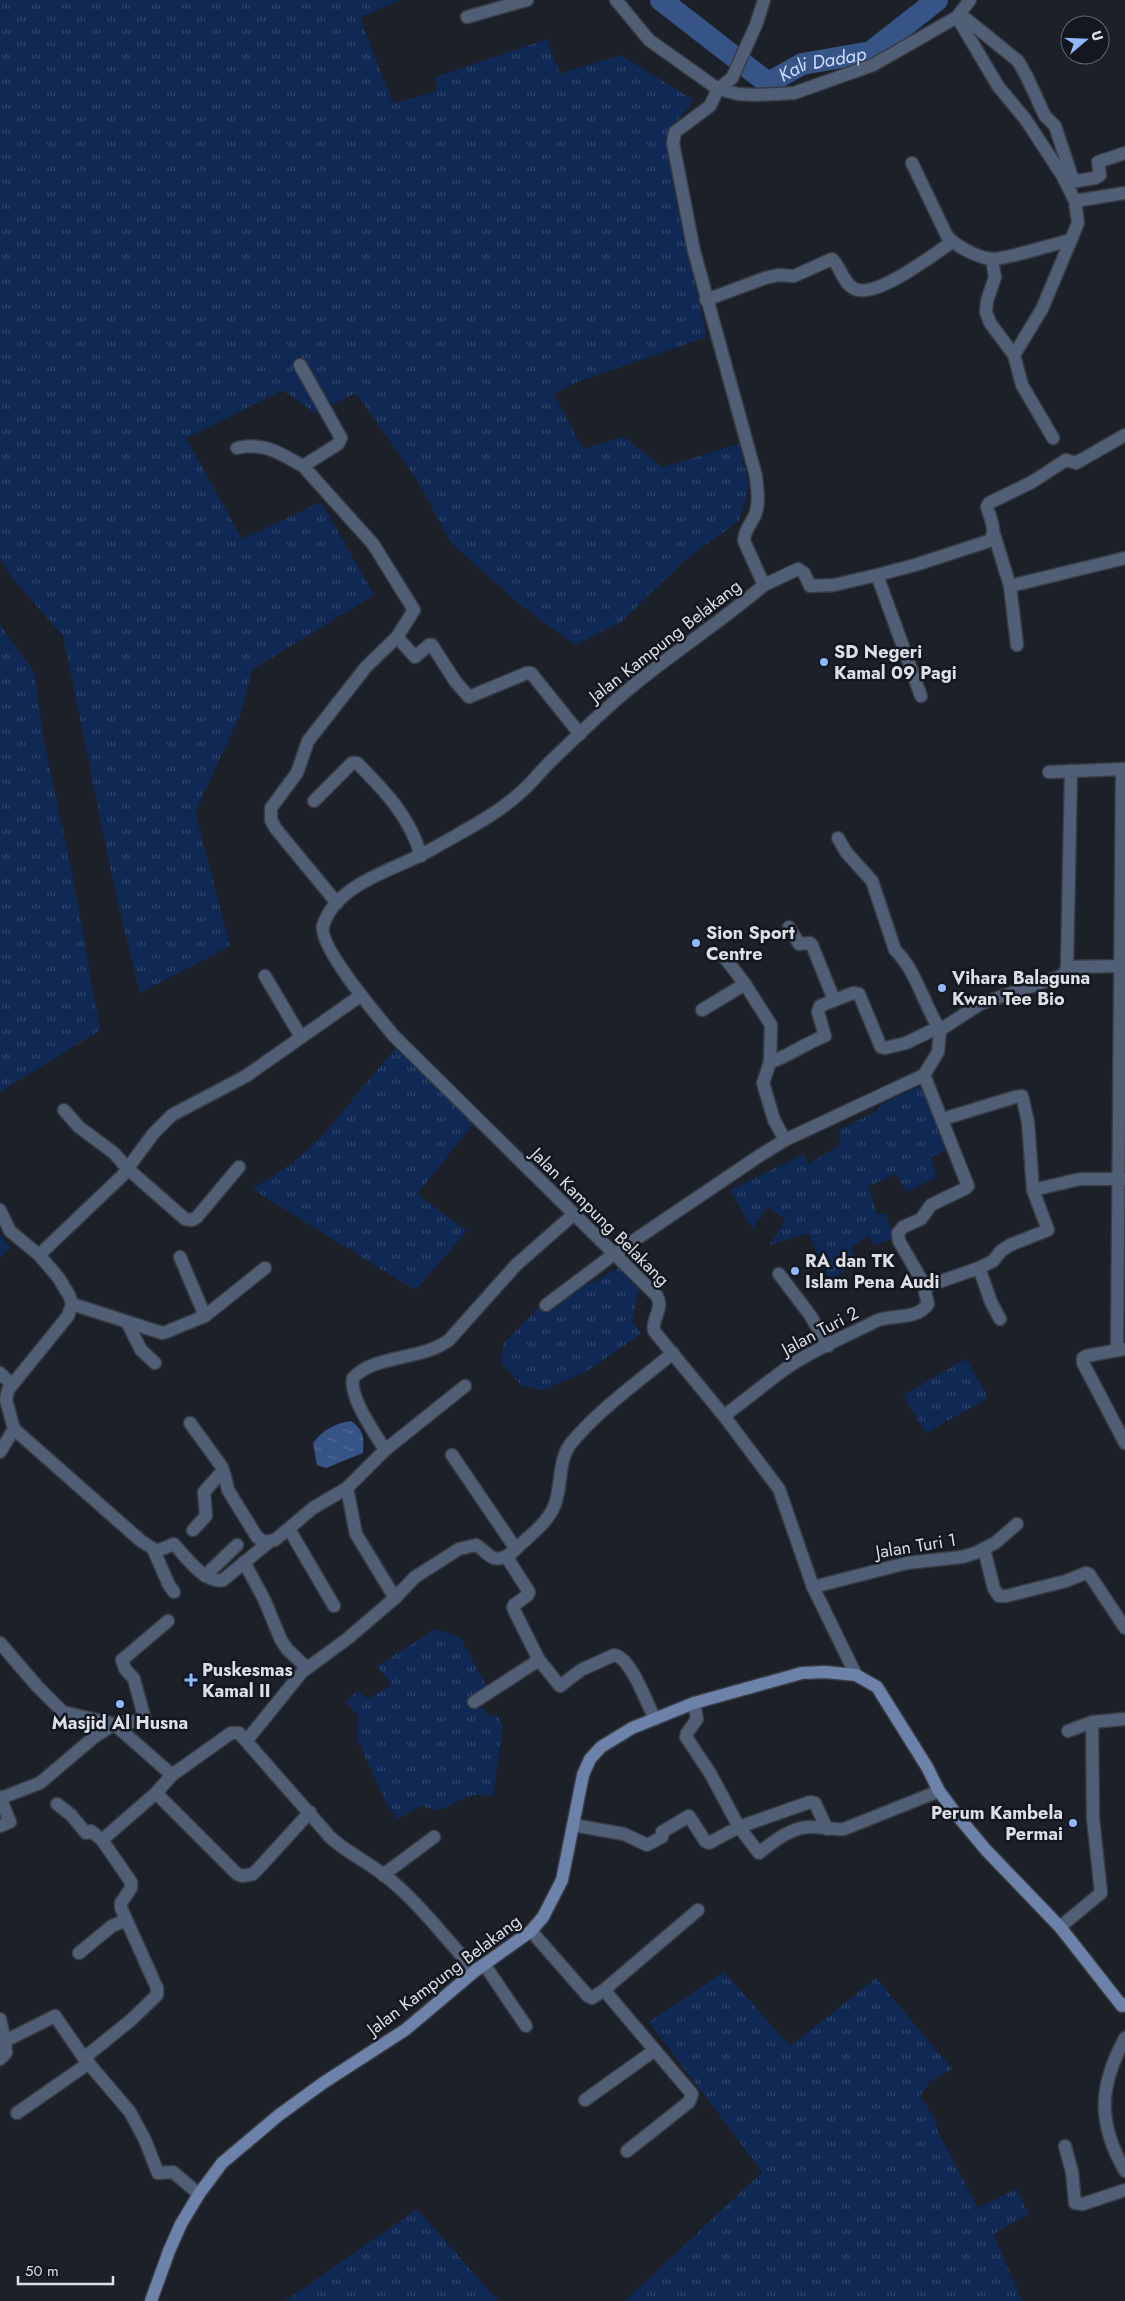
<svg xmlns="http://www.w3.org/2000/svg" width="1125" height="2301" font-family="Jost,sans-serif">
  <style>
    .grass { fill: url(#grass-tufts) }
    .water { fill: url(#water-ripples) }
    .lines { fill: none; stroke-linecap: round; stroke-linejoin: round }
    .river { stroke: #375487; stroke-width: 22 }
    .street-casing { stroke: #373b43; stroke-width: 15 }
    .secondary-casing { stroke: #373b43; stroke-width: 15 }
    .street { stroke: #515f76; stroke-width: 12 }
    .secondary { stroke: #6c82a8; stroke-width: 12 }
    .poi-dot { fill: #90b8fd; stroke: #13171f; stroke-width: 2 }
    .labels { text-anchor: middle; stroke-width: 5; stroke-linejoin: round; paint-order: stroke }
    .street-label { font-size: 18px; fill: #dcdfe5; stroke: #13171f }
    .poi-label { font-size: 18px; font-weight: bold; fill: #dcdfe5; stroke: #13171f; text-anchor: start }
    .water-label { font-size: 19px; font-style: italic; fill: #cbdefe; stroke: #13171f }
  </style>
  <defs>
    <pattern id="grass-tufts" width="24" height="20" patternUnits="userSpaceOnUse" patternTransform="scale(1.25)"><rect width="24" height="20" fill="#102854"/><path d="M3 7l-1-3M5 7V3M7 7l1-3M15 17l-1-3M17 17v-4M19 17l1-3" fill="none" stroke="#32476c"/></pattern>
    <pattern id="water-ripples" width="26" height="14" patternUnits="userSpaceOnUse" patternTransform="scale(1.25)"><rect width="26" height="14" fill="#375487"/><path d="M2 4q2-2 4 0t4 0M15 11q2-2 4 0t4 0" fill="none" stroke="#536c98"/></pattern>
  </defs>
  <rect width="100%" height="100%" fill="#1c2029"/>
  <g class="grass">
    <path d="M 0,0 L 400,0 L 360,18 L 393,104 L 436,91 L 435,77 L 547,39 L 560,74 L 620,55 L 694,100 L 668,132 L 676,202 L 707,337 L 577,382 L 554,394 L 583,449 L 624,437 L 663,467 L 739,444 L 749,487 L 739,521 L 686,559 L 621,622 L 575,645 L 523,607 L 451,543 L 417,480 L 356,393 L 315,413 L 283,390 L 186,438 L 242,539 L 321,502 L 374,595 L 253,669 L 239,718 L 195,812 L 230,946 L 140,993 L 117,900 L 63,636 L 14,580 L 0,559 Z"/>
    <path d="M 0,625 L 34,672 L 45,747 L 73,877 L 100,1030 L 0,1092 Z"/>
    <path d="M 397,1046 L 475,1122 L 417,1194 L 467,1231 L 415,1290 L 252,1189 L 293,1163 L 322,1136 Z"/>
    <path d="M 929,1082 L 955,1146 L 931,1157 L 936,1177 L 906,1192 L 896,1173 L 868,1187 L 877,1214 L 885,1214 L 895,1238 L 875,1245 L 869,1236 L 851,1247 L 859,1263 L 829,1280 L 808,1233 L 769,1245 L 786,1220 L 767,1207 L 752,1229 L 730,1190 L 804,1154 L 808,1164 L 839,1145 L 840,1129 L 877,1111 L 882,1104 Z"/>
    <path d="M 0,1235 L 10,1247 L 0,1258 Z"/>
    <path d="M 620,1267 L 639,1289 L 632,1321 L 641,1334 L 587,1371 L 543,1390 L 522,1386 L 502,1364 L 503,1344 L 545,1301 L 596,1281 Z"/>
    <path d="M 966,1359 L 988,1398 L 926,1433 L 903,1395 Z"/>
    <path d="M 436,1629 L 460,1637 L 488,1689 L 475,1698 L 489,1717 L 496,1714 L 503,1726 L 493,1796 C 486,1796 476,1794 469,1796 C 451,1801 443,1818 422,1805 L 398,1819 L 387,1805 L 357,1738 L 359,1716 L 345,1701 L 358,1691 L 368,1699 L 392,1685 L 377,1666 Z"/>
    <path d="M 724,1972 L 790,2046 L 876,1978 L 952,2069 L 931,2080 L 920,2096 L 935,2119 L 939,2134 L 978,2208 L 1016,2189 L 1029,2214 L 993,2234 L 1022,2301 L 625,2301 L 762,2172 L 649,2022 Z"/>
    <path d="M 417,2209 L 498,2301 L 285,2301 Z"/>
  </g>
  <path class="water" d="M 351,1421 C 364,1430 364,1438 363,1453 L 326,1468 L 317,1465 L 313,1443 C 323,1430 335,1423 351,1421 Z"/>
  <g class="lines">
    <path class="river" id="s1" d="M 661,0 L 768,83 L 802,64 L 871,52 L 937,0"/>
    <defs>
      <g id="street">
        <path d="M 616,0 L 649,40 L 718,89 L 738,94 L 756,95 L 794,93 L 873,65 L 957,17 L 970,0"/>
        <path d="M 764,0 L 756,25 L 732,78 L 718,89 L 710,106 L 675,132 L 673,143 L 694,251 L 756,476 C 757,490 760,502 755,515 C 751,524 744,531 744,541 L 764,585 C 721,622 673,652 629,689 C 601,712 575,738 549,763 C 539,773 531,784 520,793 C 495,816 463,831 434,848 C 399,869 336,882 323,926 C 318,946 380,1019 394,1036 L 657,1296 C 664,1310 651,1319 654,1331 L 724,1416 L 779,1489 L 813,1587 L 856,1675"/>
        <path d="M 960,14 L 1018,61 L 1027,77 L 1045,116 L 1055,126 L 1072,177 L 1077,181 L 1095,178 L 1100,175 L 1098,162 L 1125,153"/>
        <path d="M 467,17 L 527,0"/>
        <path d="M 957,17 L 998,86 L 1026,120 L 1062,175 L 1075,201 L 1078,223 L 1042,309 L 1014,355 L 1022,385 L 1053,438"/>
        <path d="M 912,163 L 947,236 C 956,246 976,257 991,259 C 1004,260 1054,244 1071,240"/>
        <path d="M 1075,201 L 1125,193"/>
        <path d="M 992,259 L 995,277 L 987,301 L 986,312 L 990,323 L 1014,355"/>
        <path d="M 706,300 L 765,278 L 778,275 L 794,276 L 832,259 C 841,267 843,284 855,289 C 876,299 934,254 952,242"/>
        <path d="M 300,365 L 341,438 L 338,444 L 303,466 L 373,544 L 414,610 L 397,637 L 366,667 L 308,741 L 297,773 L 271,808 L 271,820 L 276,829 L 337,903"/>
        <path d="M 237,448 C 265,442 279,453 303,466"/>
        <path d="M 994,534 L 1010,586 L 1017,645"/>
        <path d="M 877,575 L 921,696"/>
        <path d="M 764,585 L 798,569 L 804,573 L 810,586 L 834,585 L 877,575 L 915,565 L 989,541 C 998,532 990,518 987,507 L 989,503 L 1032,482 L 1066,460 L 1076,463 L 1125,435"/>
        <path d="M 1010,586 L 1125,558"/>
        <path d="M 397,637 L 415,657 L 429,645 L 432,645 L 455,681 L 469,697 L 527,673 L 531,673 L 580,734"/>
        <path d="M 1071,771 L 1067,967 L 1121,966"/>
        <path d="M 1049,772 L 1125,769"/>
        <path d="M 314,801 L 352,763 L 357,763 C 385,791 410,817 421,856"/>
        <path d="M 838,838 L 846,852 L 872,881 L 895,950 C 916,970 924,1005 940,1030"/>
        <path d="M 789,927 L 799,944 L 810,943 L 812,945 L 834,1000"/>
        <path d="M 725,958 L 745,984 L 771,1025 L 770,1062 L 763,1083 L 774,1120 L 785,1140"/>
        <path d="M 265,976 L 301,1037"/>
        <path d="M 702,1010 L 745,984"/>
        <path d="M 770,1062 C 790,1056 805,1043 825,1036 L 818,1012 L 820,1006 L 853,993 L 859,994 L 881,1047 L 885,1048 L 906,1043 L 939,1027"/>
        <path d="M 924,1075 L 968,1186 L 966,1188 L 931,1205 L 921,1219 L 903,1227 L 898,1233 L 899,1241 L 926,1288"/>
        <path d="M 64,1110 L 79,1127 L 114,1153 L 128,1169 L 185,1219 L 192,1220 L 197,1217 L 239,1167"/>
        <path d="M 1033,1190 L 1080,1179 L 1125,1179"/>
        <path d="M 0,1210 L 10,1231 L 39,1255 L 58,1277 L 69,1295 L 72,1304 L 68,1316 L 8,1390 L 6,1400 L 14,1429 L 0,1452"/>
        <path d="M 39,1255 L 122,1176 L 153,1134 L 172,1115 L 246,1076 L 360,996"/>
        <path d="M 180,1257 L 205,1316"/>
        <path d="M 979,1268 L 991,1302 L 1000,1319"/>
        <path d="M 779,1274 L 810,1315 L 828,1346"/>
        <path d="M 72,1304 L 162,1333 L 166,1332 L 205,1316 L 265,1268"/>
        <path d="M 546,1305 L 614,1254 L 759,1156 L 785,1140 L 924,1075 L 938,1052 L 940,1030 L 980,1004 L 1064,975 L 1067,967"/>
        <path d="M 128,1324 L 141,1350 L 155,1363"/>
        <path d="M 1117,1349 L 1122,769"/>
        <path d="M 1125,1349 L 1086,1356 L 1083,1358 L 1083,1363 L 1125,1443"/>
        <path d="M 0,1373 L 12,1385"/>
        <path d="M 724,1416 C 745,1400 766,1383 788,1367 C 814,1349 847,1336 876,1321 C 891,1314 916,1321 928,1304 L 925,1292 L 927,1286 L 979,1268 L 993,1261 L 1001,1251 L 1010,1245 L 1048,1230 L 1033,1190 L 1028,1122 L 1022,1096 L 1015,1097 L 943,1119"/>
        <path d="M 190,1423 L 222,1467 L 224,1474"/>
        <path d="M 14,1429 L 141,1541 L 157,1551 L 174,1544 C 185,1556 205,1584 223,1580 L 269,1542"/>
        <path d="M 385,1450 C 375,1433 349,1398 353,1378 C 375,1354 421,1361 449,1340 L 516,1265 L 574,1214"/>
        <path d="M 452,1455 L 516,1549"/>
        <path d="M 347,1488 L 356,1534 L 395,1598"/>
        <path d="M 289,1529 L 334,1606"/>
        <path d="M 193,1530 L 206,1516 L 204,1492 L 219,1475 L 223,1474 L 225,1476 L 228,1490 L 257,1537 L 264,1542 L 275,1540 L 313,1508 L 347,1488 L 385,1450 L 465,1386"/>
        <path d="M 984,1549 L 994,1589 L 999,1596 L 1006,1596 L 1066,1581 L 1086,1573 L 1089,1574 L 1125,1628"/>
        <path d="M 154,1551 L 169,1585 L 174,1592"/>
        <path d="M 244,1562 L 264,1599 L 281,1640 L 287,1649 L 307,1668"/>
        <path d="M 205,1576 L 237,1545"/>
        <path d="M 813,1587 L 907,1563 L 962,1557 L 975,1553 L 995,1543 L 1017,1524"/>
        <path d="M 0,1643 L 37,1686 L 63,1712 L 114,1724 L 172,1775 L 231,1733 L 239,1733 L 330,1837 C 346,1852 366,1861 384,1875 C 416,1899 447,1940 475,1971"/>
        <path d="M 539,1660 L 560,1686 L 581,1670 L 614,1655 C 631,1657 647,1704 655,1719"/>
        <path d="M 474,1702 L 539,1660 L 513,1608 L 514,1605 L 528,1595 L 529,1592 L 506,1556"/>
        <path d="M 694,1703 L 697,1719 L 687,1733 L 686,1737 L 710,1773 L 739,1827 L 759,1853 C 773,1842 792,1826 812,1827 C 823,1827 833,1830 844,1829 L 939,1791"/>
        <path d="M 1068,1731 L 1092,1722 L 1125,1719"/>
        <path d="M 247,1740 L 302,1672 L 347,1639 L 395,1598 L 415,1577 L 459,1549 L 476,1545 C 482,1548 488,1556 494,1558 C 505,1561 514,1551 520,1545 C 533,1533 549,1521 555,1504 C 562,1485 558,1458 572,1442 C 601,1408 639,1381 673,1353"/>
        <path d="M 172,1775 L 156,1793 L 102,1840 L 131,1882 L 131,1888 L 121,1903 L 121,1908 L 157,1988 L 157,1995 L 131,2020 L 84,2058 L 130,2112 L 145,2140 L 158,2173 L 173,2172 L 199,2194"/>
        <path d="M 156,1793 L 237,1874 L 242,1876 L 253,1874 L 258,1869 L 310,1812"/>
        <path d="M 0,1797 L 10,1822 L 0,1826"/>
        <path d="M 1,1798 L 40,1783 L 93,1738 L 114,1724 L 145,1720 L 134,1679 L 125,1669 L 122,1660 L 168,1621"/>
        <path d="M 57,1804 L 71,1815 L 86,1833 L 91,1831 L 102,1840"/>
        <path d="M 573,1825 L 624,1834 L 647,1845 L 662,1837 L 662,1832 L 689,1816 L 705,1841 L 709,1843 L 739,1827 L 810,1802 L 815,1803 L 827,1829"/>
        <path d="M 383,1875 L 434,1837"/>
        <path d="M 1060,1927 L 1101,1893 L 1093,1818 L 1092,1722"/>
        <path d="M 531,1931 L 588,1996 L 592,1998 L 604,1990 L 698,1910"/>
        <path d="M 79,1953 L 112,1926 L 126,1920"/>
        <path d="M 484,1964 L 526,2026"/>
        <path d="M 604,1990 L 692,2094 L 689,2102 L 627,2151"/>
        <path d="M 0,2019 L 5,2041 L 55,2016 L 84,2058"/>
        <path d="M 1125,2038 C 1099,2086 1097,2122 1125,2171"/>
        <path d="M 0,2059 L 6,2053 L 5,2041"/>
        <path d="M 585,2100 L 655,2050"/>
        <path d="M 17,2113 L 89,2063"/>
        <path d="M 1065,2146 L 1072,2172 L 1075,2203 L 1083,2204 L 1125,2190"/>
      </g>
      <path id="secondary" d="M 151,2301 L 169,2251 L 181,2224 L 199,2194 L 222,2163 L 279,2115 L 323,2083 L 405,2030 L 475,1971 L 531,1931 L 543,1917 L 562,1880 L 583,1775 L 590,1759 L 601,1747 L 632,1728 L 694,1703 L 802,1673 L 825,1672 L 856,1675 L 877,1687 L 927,1767 L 939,1791 L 956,1814 L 986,1850 L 1060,1927 L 1122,2006 L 1125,2004"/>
    </defs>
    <use href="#street" class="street-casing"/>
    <use href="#secondary" class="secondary-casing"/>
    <use href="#street" class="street"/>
    <use href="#secondary" class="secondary"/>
  </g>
  <g class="poi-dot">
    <circle cx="824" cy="662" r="5"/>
    <circle cx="696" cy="943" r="5"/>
    <circle cx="942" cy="988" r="5"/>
    <circle cx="795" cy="1271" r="5"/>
    <path d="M188.5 1672.5h5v5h5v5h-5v5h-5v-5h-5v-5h5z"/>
    <circle cx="120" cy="1704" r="5"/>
    <circle cx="1073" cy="1823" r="5"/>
  </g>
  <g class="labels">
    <g class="street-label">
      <text transform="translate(665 641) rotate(-38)" y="6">Jalan Kampung Belakang</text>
      <text transform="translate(600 1217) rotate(45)" y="6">Jalan Kampung Belakang</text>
      <text transform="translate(820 1331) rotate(-28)" y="6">Jalan Turi 2</text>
      <text transform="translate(916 1546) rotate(-9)" y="6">Jalan Turi 1</text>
      <text transform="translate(444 1975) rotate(-37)" y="6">Jalan Kampung Belakang</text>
    </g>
    <g class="poi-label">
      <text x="834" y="658">SD Negeri<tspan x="834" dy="21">Kamal 09 Pagi</tspan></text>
      <text x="706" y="939">Sion Sport<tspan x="706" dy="21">Centre</tspan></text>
      <text x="952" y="984">Vihara Balaguna<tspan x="952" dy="21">Kwan Tee Bio</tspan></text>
      <text x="805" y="1267">RA dan TK<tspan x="805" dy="21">Islam Pena Audi</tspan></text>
      <text x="202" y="1676">Puskesmas<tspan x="202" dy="21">Kamal II</tspan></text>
      <text x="120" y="1729" text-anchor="middle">Masjid Al Husna</text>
      <text x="1063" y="1819" text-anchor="end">Perum Kambela<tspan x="1063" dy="21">Permai</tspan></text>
    </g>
    <g class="water-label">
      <text dy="7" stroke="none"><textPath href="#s1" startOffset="194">Kali Dadap</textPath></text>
    </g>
  </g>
  <g transform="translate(1085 40) rotate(71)"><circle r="24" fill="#13171f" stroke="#63676e"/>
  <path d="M0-4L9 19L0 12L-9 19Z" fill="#90b8fd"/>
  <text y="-8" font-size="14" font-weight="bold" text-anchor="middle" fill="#dcdfe5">U</text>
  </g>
  <path d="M18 2276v8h95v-8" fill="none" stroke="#dcdfe5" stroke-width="2.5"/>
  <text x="25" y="2276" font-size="15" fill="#dcdfe5" stroke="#13171f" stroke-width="4" paint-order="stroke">50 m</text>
</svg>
